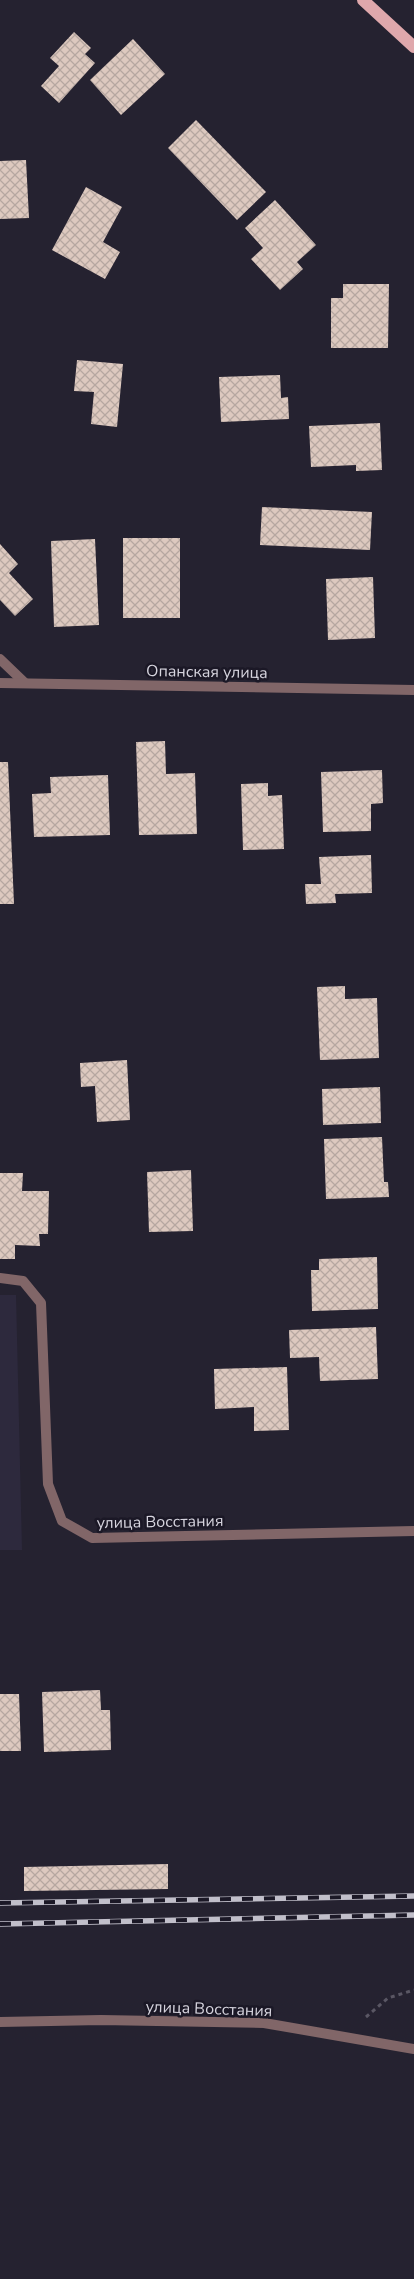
<svg xmlns="http://www.w3.org/2000/svg" width="414" height="2279" font-family="'Nunito Sans',sans-serif">
  <style>
    .built { fill: #2d293d }
    .building { fill: url(#building-cross-hatch) }
    .lines { fill: none; stroke-linecap: round; stroke-linejoin: round }
    .path { stroke: #5a5764; stroke-width: 3; stroke-dasharray: 4 4; stroke-linecap: butt }
    .street { stroke: #816668; stroke-width: 10 }
    .primary { stroke: #dfa8ac; stroke-width: 12 }
    .rail-casing { stroke: #c1bfca; stroke-width: 5.5 }
    .rail { stroke: #1b1826; stroke-width: 4; stroke-dasharray: 11; stroke-linecap: butt }
    .labels { text-anchor: middle; stroke-width: 5; stroke-linejoin: round; paint-order: stroke }
    .street-label { font-size: 16px; fill: #d6d4de; stroke: #1b1826 }
  </style>
  <defs>
    <pattern id="building-cross-hatch" width="8" height="8" patternUnits="userSpaceOnUse" patternTransform="scale(1.25)"><rect width="8" height="8" fill="#ddc9bf"/><path d="M0 0l8 8M0 8l8-8" fill="none" stroke="#b6a7a0"/></pattern>
  </defs>
  <rect width="100%" height="100%" fill="#252230"/>
  <path class="built" d="M 0,1295 L 16,1295 L 22,1550 L 0,1550 Z"/>
  <g class="building">
    <path d="M 74,32 L 91,48 L 85,54 L 95,63 L 59,103 L 41,86 L 59,66 L 50,58 Z"/>
    <path d="M 133,39 L 165,74 L 121,115 L 90,80 Z"/>
    <path d="M 196,120 L 266,192 L 237,220 L 168,148 Z"/>
    <path d="M 26,160 L 29,218 L 0,219 L 0,161 Z"/>
    <path d="M 86,187 L 122,207 L 103,242 L 120,252 L 105,279 L 52,250 Z"/>
    <path d="M 275,200 L 316,245 L 297,262 L 303,269 L 280,290 L 251,259 L 263,248 L 245,228 Z"/>
    <path d="M 343,284 L 389,284 L 388,348 L 331,348 L 331,298 L 343,298 Z"/>
    <path d="M 77,360 L 123,364 L 117,427 L 91,424 L 94,392 L 74,391 Z"/>
    <path d="M 280,375 L 281,398 L 288,397 L 289,419 L 221,422 L 219,377 Z"/>
    <path d="M 380,423 L 382,470 L 356,471 L 356,465 L 311,467 L 309,426 Z"/>
    <path d="M 262,507 L 372,512 L 370,550 L 260,545 Z"/>
    <rect x="123" y="538" width="57" height="80"/>
    <path d="M 95,539 L 99,625 L 54,627 L 51,541 Z"/>
    <path d="M 0,544 L 18,564 L 9,573 L 33,599 L 15,616 L 0,600 Z"/>
    <path d="M 373,577 L 375,638 L 328,640 L 326,579 Z"/>
    <path d="M 165,741 L 166,774 L 195,773 L 197,834 L 139,835 L 136,742 Z"/>
    <path d="M 0,762 L 8,762 L 14,904 L 0,904 Z"/>
    <path d="M 382,770 L 383,803 L 371,804 L 371,831 L 323,832 L 321,772 Z"/>
    <path d="M 108,775 L 110,835 L 34,837 L 32,794 L 51,793 L 50,777 Z"/>
    <path d="M 268,783 L 268,796 L 282,795 L 284,849 L 243,850 L 241,784 Z"/>
    <path d="M 371,855 L 372,893 L 335,894 L 336,903 L 306,904 L 305,884 L 321,884 L 319,857 Z"/>
    <path d="M 345,986 L 345,999 L 377,998 L 379,1058 L 320,1060 L 317,987 Z"/>
    <path d="M 127,1060 L 130,1120 L 97,1122 L 95,1086 L 81,1087 L 80,1063 Z"/>
    <path d="M 380,1087 L 381,1123 L 323,1125 L 322,1089 Z"/>
    <path d="M 382,1137 L 384,1182 L 388,1182 L 389,1197 L 326,1199 L 324,1139 Z"/>
    <path d="M 191,1170 L 193,1231 L 149,1232 L 147,1172 Z"/>
    <path d="M 0,1173 L 23,1173 L 22,1191 L 49,1191 L 48,1234 L 39,1234 L 40,1246 L 15,1245 L 15,1259 L 0,1259 Z"/>
    <path d="M 377,1257 L 378,1309 L 312,1311 L 311,1270 L 319,1270 L 319,1259 Z"/>
    <path d="M 376,1327 L 378,1379 L 320,1381 L 319,1357 L 290,1358 L 289,1330 Z"/>
    <path d="M 287,1367 L 289,1430 L 254,1431 L 254,1407 L 215,1409 L 214,1369 Z"/>
    <path d="M 100,1690 L 101,1710 L 110,1710 L 111,1750 L 44,1752 L 42,1692 Z"/>
    <path d="M 0,1694 L 19,1694 L 21,1751 L 0,1751 Z"/>
    <path d="M 168,1864 L 168,1889 L 24,1891 L 24,1867 Z"/>
  </g>
  <g class="lines">
    <path class="path" d="M 366,2017 L 388,1998 L 414,1990"/>
    <g class="street">
      <path d="M 0,659 L 25,683"/>
      <path d="M 0,683 L 414,690"/>
      <path d="M 0,1278 L 23,1281 L 41,1303 L 48,1484 L 62,1521 L 92,1538 L 414,1531"/>
      <path d="M 0,2022 L 101,2020 L 264,2023 L 414,2049"/>
    </g>
    <path class="primary" d="M 363,0 L 414,47"/>
    <defs>
      <g id="rail">
        <path d="M 0,1903 L 414,1896"/>
        <path d="M 0,1924 L 414,1915"/>
      </g>
    </defs>
    <use href="#rail" class="rail-casing"/>
    <use href="#rail" class="rail"/>
  </g>
  <g class="labels">
    <g class="street-label">
      <text transform="translate(207 671) rotate(1)" y="6">Опанская улица</text>
      <text transform="translate(160 1521) rotate(-1)" y="6">улица Восстания</text>
      <text transform="translate(209 2008) rotate(2)" y="6">улица Восстания</text>
    </g>
  </g>
</svg>
